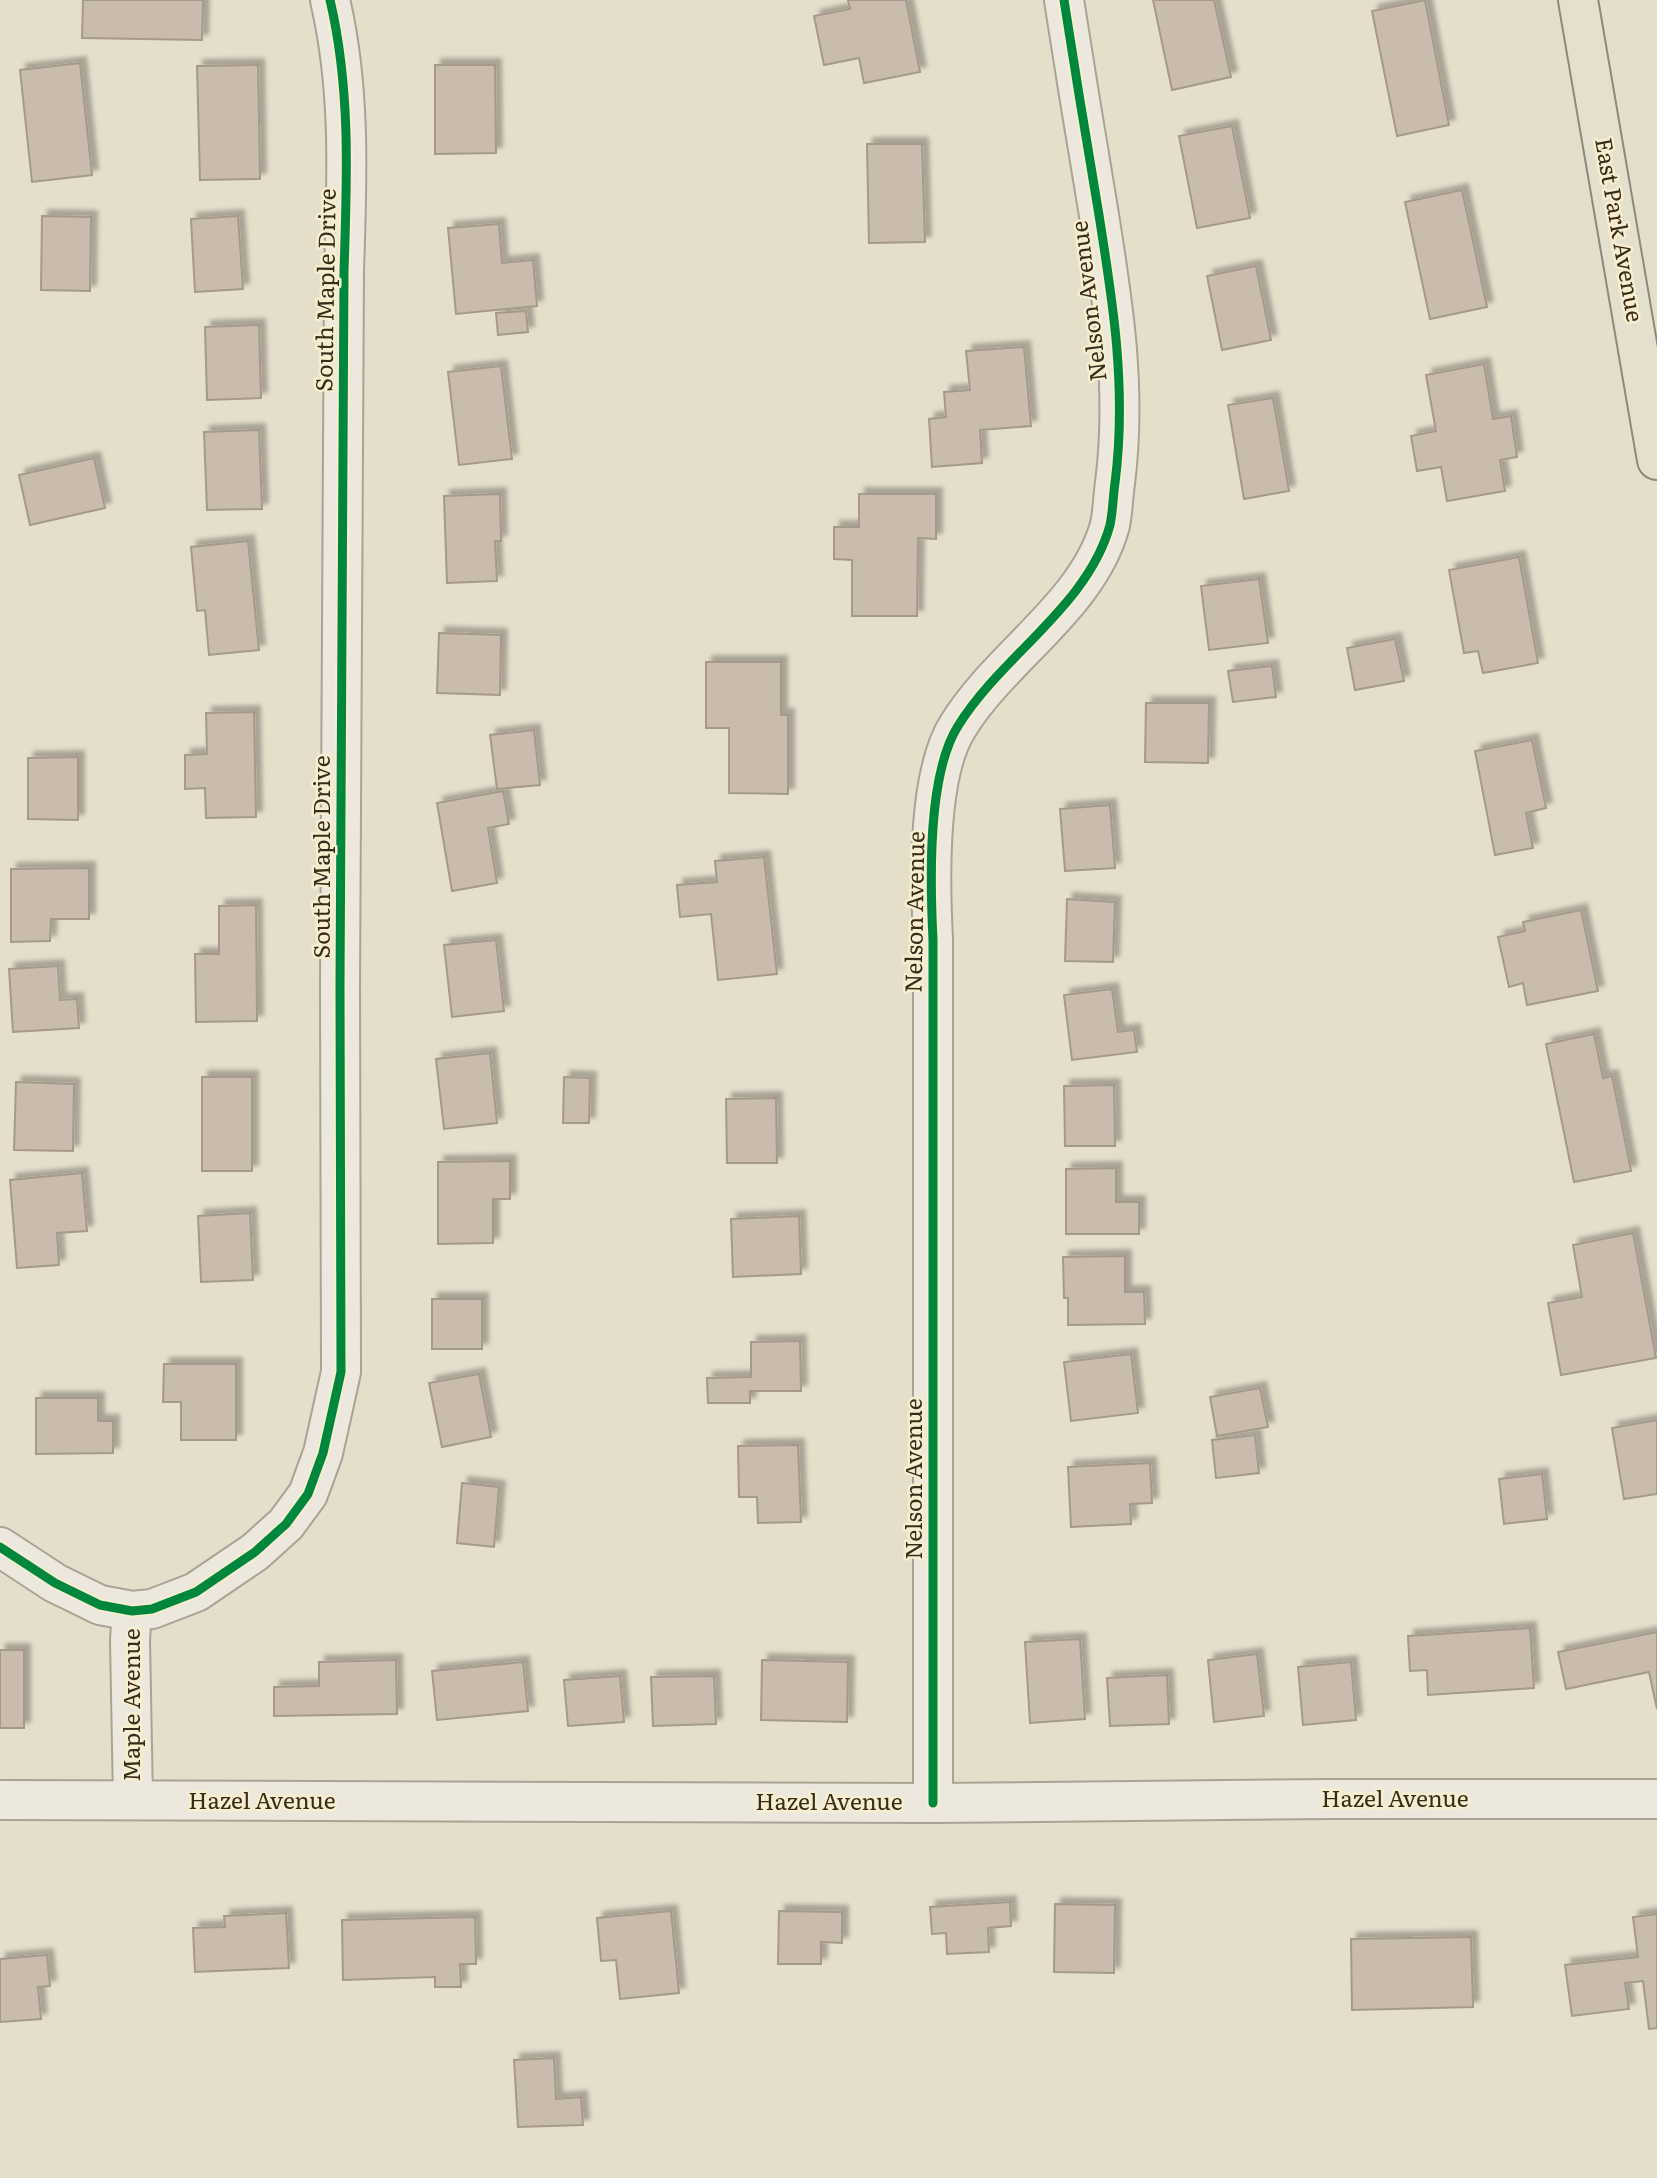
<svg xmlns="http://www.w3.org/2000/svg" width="1657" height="2178" font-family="Literata,serif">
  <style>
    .building { fill: #c9bcac; stroke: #a59a8a; stroke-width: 2; filter: url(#shadow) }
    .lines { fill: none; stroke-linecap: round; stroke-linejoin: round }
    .minor-casing { stroke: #aaa395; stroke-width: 42 }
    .major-casing { stroke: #8f887b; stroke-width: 42 }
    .minor { stroke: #ede8dd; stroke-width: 38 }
    .major { stroke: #e5dfce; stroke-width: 38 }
    .cycleway-casing { stroke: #f7eed0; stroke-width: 13 }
    .cycleway { stroke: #00873e; stroke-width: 9 }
    .labels { text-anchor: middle; stroke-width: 5; stroke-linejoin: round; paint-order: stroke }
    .street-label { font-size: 23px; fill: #392c1c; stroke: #f7eed0 }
  </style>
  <defs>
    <filter id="shadow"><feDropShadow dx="6" dy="-6" stdDeviation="2" flood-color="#0004"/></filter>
  </defs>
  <rect width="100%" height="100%" fill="#e5decb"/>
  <g class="building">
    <path d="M 83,0 L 203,0 L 202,40 L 82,38 Z"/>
    <path d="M 848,0 L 906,0 L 920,72 L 864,83 L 859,58 L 824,65 L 814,16 L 850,9 Z"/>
    <path d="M 1153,0 L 1214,0 L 1231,77 L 1172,90 Z"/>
    <path d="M 1425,0 L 1449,125 L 1397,136 L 1372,11 Z"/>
    <path d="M 80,63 L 92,175 L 32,182 L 20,70 Z"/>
    <path d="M 258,65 L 260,179 L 200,180 L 197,66 Z"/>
    <path d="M 435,65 L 495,65 L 496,153 L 435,154 Z"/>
    <path d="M 1232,126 L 1250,218 L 1197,228 L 1179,136 Z"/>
    <path d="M 867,144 L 922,144 L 925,242 L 869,243 Z"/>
    <path d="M 1462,190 L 1487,307 L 1430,319 L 1405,202 Z"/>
    <path d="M 42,216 L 91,217 L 90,291 L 41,290 Z"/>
    <path d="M 238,216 L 243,289 L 195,292 L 191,219 Z"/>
    <path d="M 499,224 L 502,263 L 533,260 L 537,306 L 456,314 L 448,228 Z"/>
    <path d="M 1256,266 L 1271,340 L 1222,350 L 1207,276 Z"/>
    <path d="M 526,311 L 528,332 L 498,335 L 496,313 Z"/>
    <path d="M 259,325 L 261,398 L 207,400 L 205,327 Z"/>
    <path d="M 1024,347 L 1031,426 L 980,430 L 982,463 L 932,467 L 929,419 L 946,417 L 944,392 L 970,390 L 966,351 Z"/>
    <path d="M 1484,364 L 1493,419 L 1511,416 L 1517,457 L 1500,460 L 1505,491 L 1447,501 L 1441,467 L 1417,471 L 1411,436 L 1436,431 L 1426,375 Z"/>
    <path d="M 501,366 L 512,459 L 459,465 L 448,372 Z"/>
    <path d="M 1273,398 L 1289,491 L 1244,499 L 1228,405 Z"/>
    <path d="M 259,430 L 262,509 L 207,510 L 204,432 Z"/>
    <path d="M 94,458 L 105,508 L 30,525 L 19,475 Z"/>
    <path d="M 500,494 L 501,541 L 495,541 L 497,581 L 447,583 L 444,496 Z"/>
    <path d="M 859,494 L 936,494 L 936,539 L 918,538 L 917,616 L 852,616 L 852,560 L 834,559 L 834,527 L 859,527 Z"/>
    <path d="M 248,541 L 259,650 L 209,655 L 205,610 L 197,611 L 191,547 Z"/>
    <path d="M 1519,557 L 1538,663 L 1483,673 L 1478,651 L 1464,653 L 1449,570 Z"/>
    <path d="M 1259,579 L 1268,643 L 1209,650 L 1201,586 Z"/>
    <path d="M 439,633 L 501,635 L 500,695 L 437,693 Z"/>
    <path d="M 1395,639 L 1404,681 L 1355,690 L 1347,648 Z"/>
    <path d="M 706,662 L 781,662 L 781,715 L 788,715 L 788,794 L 729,793 L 729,728 L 706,728 Z"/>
    <path d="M 1272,666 L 1276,697 L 1233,702 L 1228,671 Z"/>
    <path d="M 1146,703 L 1209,703 L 1208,763 L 1145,762 Z"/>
    <path d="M 254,712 L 256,817 L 206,818 L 205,788 L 185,789 L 185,755 L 207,754 L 206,713 Z"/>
    <path d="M 534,730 L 540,785 L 497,789 L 490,735 Z"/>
    <path d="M 1532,740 L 1546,808 L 1526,813 L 1533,848 L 1495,855 L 1475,751 Z"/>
    <path d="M 78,757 L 78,820 L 28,819 L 28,758 Z"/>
    <path d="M 503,791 L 509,824 L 488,828 L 497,883 L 452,891 L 437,803 Z"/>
    <path d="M 1110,805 L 1115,868 L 1065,871 L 1060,809 Z"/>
    <path d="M 764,857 L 777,974 L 718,980 L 711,914 L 680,917 L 677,885 L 717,882 L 715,861 Z"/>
    <path d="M 89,868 L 89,919 L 51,919 L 50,941 L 11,942 L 11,869 Z"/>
    <path d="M 1067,899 L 1115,902 L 1113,962 L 1065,961 Z"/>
    <path d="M 256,905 L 257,1021 L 196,1022 L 195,954 L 219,954 L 219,906 Z"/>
    <path d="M 1581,910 L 1598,991 L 1527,1005 L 1523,983 L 1509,987 L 1498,937 L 1525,931 L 1523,922 Z"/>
    <path d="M 496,940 L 504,1011 L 452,1017 L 444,945 Z"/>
    <path d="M 58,966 L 60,1000 L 77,999 L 79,1028 L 13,1032 L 9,969 Z"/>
    <path d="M 1112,989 L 1118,1032 L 1134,1030 L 1137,1052 L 1072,1060 L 1064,995 Z"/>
    <path d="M 1594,1034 L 1603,1078 L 1612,1076 L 1631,1171 L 1574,1182 L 1546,1044 Z"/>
    <path d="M 490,1053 L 497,1123 L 444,1129 L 436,1059 Z"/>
    <rect x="202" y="1077" width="50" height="94"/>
    <path d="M 564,1077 L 590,1078 L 589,1123 L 563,1123 Z"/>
    <path d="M 16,1082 L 74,1084 L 73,1151 L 14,1150 Z"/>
    <path d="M 1114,1085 L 1115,1146 L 1065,1146 L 1064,1086 Z"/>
    <path d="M 776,1098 L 777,1163 L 727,1163 L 726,1099 Z"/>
    <path d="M 510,1161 L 510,1199 L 493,1199 L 493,1243 L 438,1244 L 438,1162 Z"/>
    <path d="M 1116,1168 L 1116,1202 L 1139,1202 L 1139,1234 L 1066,1234 L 1066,1169 Z"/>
    <path d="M 82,1173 L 87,1231 L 57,1233 L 59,1265 L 17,1268 L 10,1180 Z"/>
    <path d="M 250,1213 L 253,1280 L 201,1282 L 198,1216 Z"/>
    <path d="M 799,1216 L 801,1274 L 733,1277 L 731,1219 Z"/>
    <path d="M 1633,1233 L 1656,1358 L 1561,1375 L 1548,1303 L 1582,1297 L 1573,1245 Z"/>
    <path d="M 1125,1256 L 1125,1292 L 1144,1292 L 1145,1324 L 1068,1325 L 1068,1298 L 1064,1298 L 1063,1257 Z"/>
    <rect x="432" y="1299" width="50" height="50"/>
    <path d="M 800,1341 L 801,1391 L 750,1391 L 750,1403 L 708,1403 L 707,1378 L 751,1377 L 751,1342 Z"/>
    <path d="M 1131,1354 L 1138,1413 L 1071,1421 L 1064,1362 Z"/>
    <path d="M 164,1364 L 236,1364 L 236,1440 L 181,1440 L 181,1402 L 163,1402 Z"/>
    <path d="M 479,1374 L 491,1437 L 442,1447 L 429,1383 Z"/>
    <path d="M 1260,1388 L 1268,1427 L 1217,1436 L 1210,1397 Z"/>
    <path d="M 36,1398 L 98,1398 L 98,1421 L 113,1421 L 113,1453 L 36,1454 Z"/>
    <path d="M 1657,1420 L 1657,1494 L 1624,1499 L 1612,1428 Z"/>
    <path d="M 1255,1435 L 1259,1473 L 1216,1478 L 1212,1440 Z"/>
    <path d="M 798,1445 L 801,1522 L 758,1523 L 757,1497 L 739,1497 L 738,1446 Z"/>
    <path d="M 1150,1463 L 1152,1503 L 1130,1504 L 1131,1524 L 1071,1527 L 1068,1467 Z"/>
    <path d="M 1542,1474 L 1547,1519 L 1504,1524 L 1499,1479 Z"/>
    <path d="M 462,1483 L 499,1487 L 494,1547 L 457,1543 Z"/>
    <path d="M 1530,1628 L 1534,1688 L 1428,1695 L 1427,1670 L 1410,1671 L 1408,1636 Z"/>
    <path d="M 1657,1632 L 1657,1709 L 1649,1672 L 1566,1689 L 1558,1652 Z"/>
    <path d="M 1080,1639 L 1085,1719 L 1030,1723 L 1025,1642 Z"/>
    <rect x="0" y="1650" width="24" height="78"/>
    <path d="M 1257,1654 L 1264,1716 L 1214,1722 L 1208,1660 Z"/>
    <path d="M 396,1660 L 397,1714 L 274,1716 L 274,1687 L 319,1686 L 319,1662 Z"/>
    <path d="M 762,1660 L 848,1662 L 847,1722 L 761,1720 Z"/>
    <path d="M 523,1662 L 528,1711 L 437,1720 L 432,1671 Z"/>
    <path d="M 1351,1662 L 1356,1720 L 1303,1725 L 1298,1667 Z"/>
    <path d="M 1167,1675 L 1169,1724 L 1110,1726 L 1107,1678 Z"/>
    <path d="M 620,1676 L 624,1722 L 568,1726 L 564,1680 Z"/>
    <path d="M 714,1676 L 716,1724 L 653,1726 L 651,1677 Z"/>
    <path d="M 1010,1902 L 1011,1926 L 988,1928 L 989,1952 L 947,1954 L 946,1933 L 932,1934 L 930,1907 Z"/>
    <path d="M 1055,1904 L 1115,1905 L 1114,1973 L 1054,1972 Z"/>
    <path d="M 671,1911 L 679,1993 L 620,1999 L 616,1960 L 601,1961 L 597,1918 Z"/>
    <path d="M 779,1911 L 842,1912 L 842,1943 L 821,1942 L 821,1964 L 778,1964 Z"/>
    <path d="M 286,1913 L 289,1968 L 195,1972 L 193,1928 L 225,1927 L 224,1916 Z"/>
    <path d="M 1657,1914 L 1657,2028 L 1649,2029 L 1643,1981 L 1625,1983 L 1629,2009 L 1572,2016 L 1565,1965 L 1638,1957 L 1633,1917 Z"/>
    <path d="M 475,1917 L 476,1964 L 460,1964 L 461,1987 L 435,1987 L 435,1977 L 343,1980 L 342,1920 Z"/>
    <path d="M 1471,1937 L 1473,2007 L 1352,2010 L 1351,1939 Z"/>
    <path d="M 47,1955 L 50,1986 L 38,1987 L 41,2019 L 0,2022 L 0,1959 Z"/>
    <path d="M 554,2058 L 556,2099 L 581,2097 L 583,2125 L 518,2127 L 514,2060 Z"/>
  </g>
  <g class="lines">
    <defs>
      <g id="minor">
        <path d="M 0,1547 L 55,1583 L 100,1605 L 132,1611 L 152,1609 L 196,1592 L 255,1552 L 286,1524 L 308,1494 L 323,1453 L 341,1372 L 340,987 L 344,271 C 347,180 351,89 330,0"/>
        <path d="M 132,1611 L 130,1640 L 133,1800"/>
        <path d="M 0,1800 L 933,1803 L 1332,1799 L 1657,1799"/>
        <path d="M 933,1803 L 933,939 C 930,881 927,775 958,726 C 1001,656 1088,606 1110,525 C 1113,511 1113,496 1115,483 C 1127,389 1113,302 1098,209 C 1086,139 1075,70 1064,0"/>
      </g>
      <path id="major" d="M 1578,0 L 1657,460"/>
    </defs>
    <use href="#minor" class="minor-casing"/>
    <use href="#major" class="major-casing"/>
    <use href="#minor" class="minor"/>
    <use href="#major" class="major"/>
    <defs>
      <g id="cycleway">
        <path d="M 0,1547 L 55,1583 L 100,1605 L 132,1611 L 152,1609 L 196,1592 L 255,1552 L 286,1524 L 308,1494 L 323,1453 L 341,1372 L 340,987 L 344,271 C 347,180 351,89 330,0"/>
        <path d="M 933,1803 L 933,939 C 930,881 927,775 958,726 C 1001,656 1088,606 1110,525 C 1113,511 1113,496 1115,483 C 1127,389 1113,302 1098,209 C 1086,139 1075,70 1064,0"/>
      </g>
    </defs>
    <use href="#cycleway" class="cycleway-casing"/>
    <use href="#cycleway" class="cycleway"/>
  </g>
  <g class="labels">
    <g class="street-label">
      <text transform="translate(1619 230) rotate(80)" y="8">East Park Avenue</text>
      <text transform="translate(326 290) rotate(-89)" y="8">South Maple Drive</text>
      <text transform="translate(1089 301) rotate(-97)" y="8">Nelson Avenue</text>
      <text transform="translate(322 857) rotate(-90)" y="8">South Maple Drive</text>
      <text transform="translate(915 912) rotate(-89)" y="8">Nelson Avenue</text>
      <text transform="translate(914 1479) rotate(-90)" y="8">Nelson Avenue</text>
      <text transform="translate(132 1705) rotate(-90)" y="8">Maple Avenue</text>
      <text x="1395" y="1807">Hazel Avenue</text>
      <text x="262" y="1809">Hazel Avenue</text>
      <text x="829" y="1810">Hazel Avenue</text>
    </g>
  </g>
</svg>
